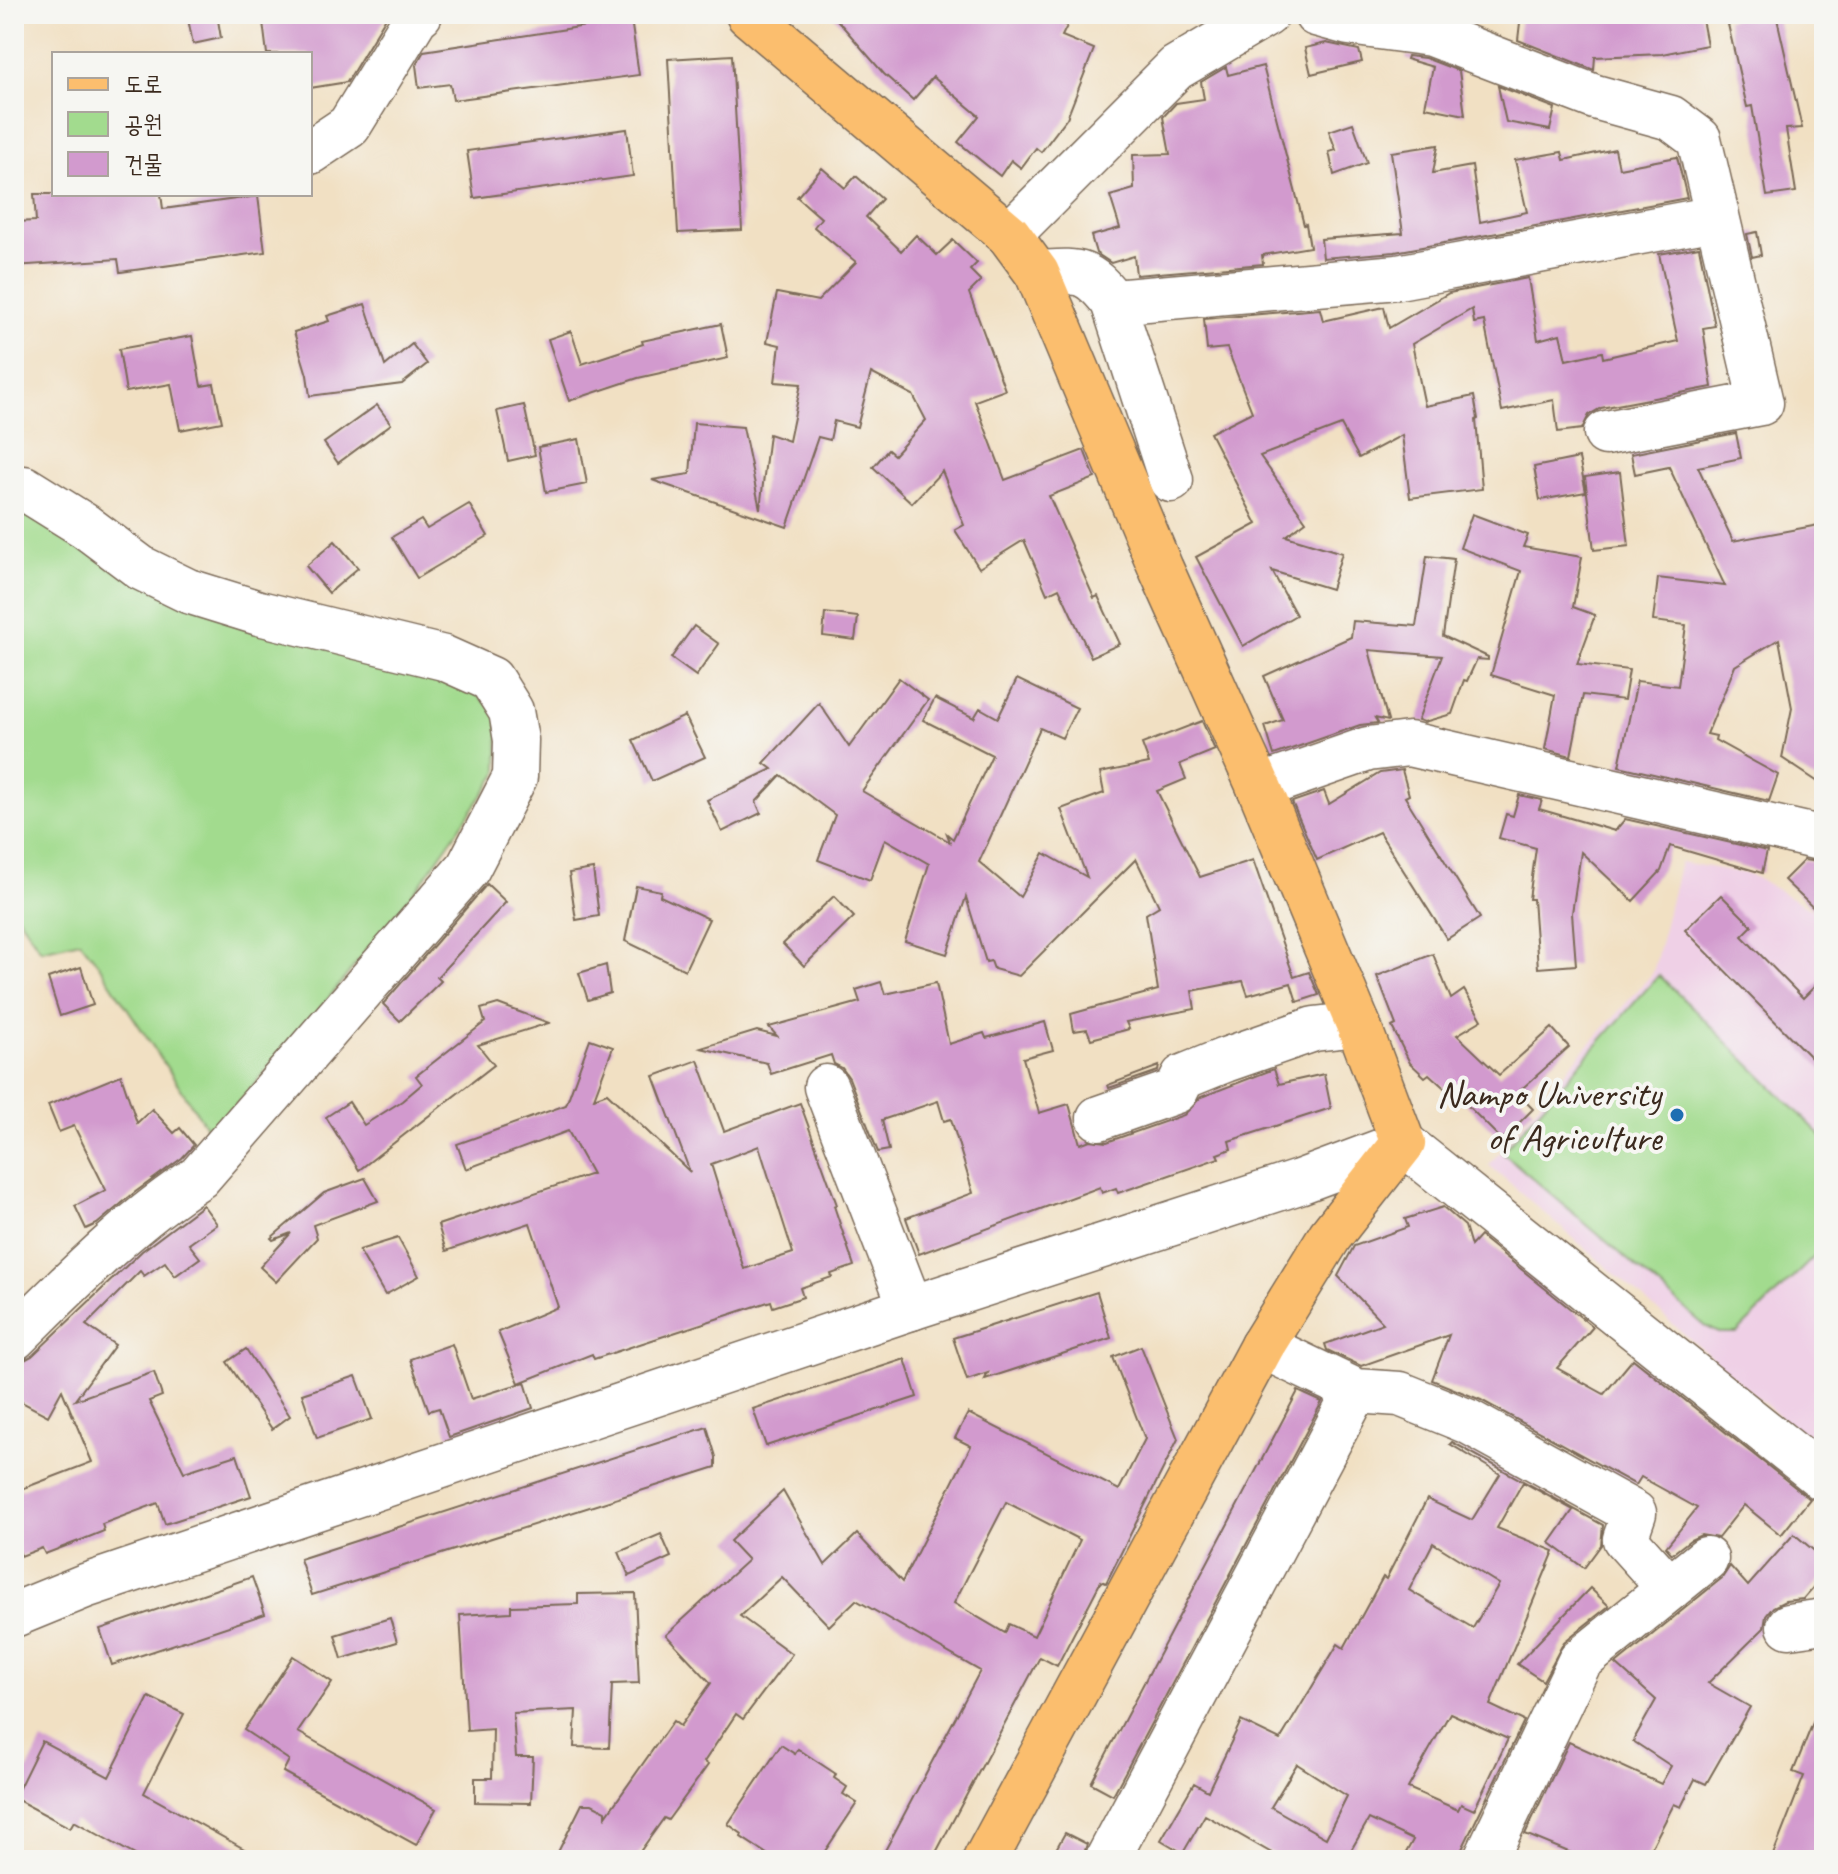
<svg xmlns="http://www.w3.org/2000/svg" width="1838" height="1874" font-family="Caveat,'Poor Story',sans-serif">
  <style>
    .built { fill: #efd0e6 }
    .green { fill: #a2db8e; stroke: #6e8256; stroke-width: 2 }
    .building { fill: #d29ace; fill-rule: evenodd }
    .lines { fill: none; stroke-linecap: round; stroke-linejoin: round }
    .minor-casing { stroke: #7b6a58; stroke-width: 47 }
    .major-casing { stroke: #7b6a58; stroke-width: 47 }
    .minor { stroke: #fff; stroke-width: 44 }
    .major { stroke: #fbbe6e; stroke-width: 44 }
    .poi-dot { fill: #1f6fb2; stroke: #f6f6f2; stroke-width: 3 }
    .labels { text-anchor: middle; stroke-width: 8; stroke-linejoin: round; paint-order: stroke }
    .poi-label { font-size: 38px; fill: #3b2a1e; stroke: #f6f6f2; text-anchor: end }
  </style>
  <rect width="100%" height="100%" fill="#f6f6f2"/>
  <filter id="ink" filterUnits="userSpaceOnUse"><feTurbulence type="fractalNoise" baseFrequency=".0125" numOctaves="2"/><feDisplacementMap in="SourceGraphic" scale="16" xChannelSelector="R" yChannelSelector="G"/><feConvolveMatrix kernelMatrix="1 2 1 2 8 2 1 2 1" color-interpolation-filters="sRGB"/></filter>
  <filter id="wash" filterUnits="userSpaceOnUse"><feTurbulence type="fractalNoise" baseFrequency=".006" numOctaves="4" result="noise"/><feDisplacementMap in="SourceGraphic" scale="32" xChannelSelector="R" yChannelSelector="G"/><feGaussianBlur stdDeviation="1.8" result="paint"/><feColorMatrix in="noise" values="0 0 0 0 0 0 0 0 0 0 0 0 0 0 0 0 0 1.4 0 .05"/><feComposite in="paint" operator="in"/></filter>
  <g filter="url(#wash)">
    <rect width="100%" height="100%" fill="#f1e0c3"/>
    <path class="built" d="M 1680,862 L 1749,874 L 1819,913 L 1824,909 L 1824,1455 L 1489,1165 L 1570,1066 L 1653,973 Z"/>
    <g class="green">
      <path d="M 14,510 L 50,520 L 459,677 L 499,715 L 498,773 L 421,883 L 324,1004 L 211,1134 L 96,961 L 80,941 L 41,950 L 14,911 Z"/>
      <path d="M 1659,975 L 1824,1138 L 1824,1247 L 1737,1333 L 1719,1333 L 1705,1326 L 1502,1152 Z"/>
    </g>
    <g id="blocks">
      <g class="building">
        <path d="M 187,14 L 217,14 L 221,38 L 193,44 Z"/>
        <path d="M 262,14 L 388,14 L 347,82 L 310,88 L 310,54 L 267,54 Z"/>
        <path d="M 832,14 L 1046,14 L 1067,26 L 1062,36 L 1094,49 L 1067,118 L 1041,152 L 1036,148 L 1021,168 L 1011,160 L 1000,176 L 958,142 L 979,116 L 933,77 L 913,100 L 884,74 Z"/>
        <path d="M 1521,14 L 1701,14 L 1707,45 L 1662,54 L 1595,57 L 1594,70 L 1518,40 Z"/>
        <path d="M 1752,14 L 1776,14 L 1802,128 L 1786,129 L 1796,192 L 1767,196 L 1752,106 L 1747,107 L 1727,20 Z"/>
        <path d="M 631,19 L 639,75 L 453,100 L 450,84 L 419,88 L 416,65 L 424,51 Z"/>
        <path d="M 1326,43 L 1359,50 L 1362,62 L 1311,74 L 1305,48 Z"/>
        <path d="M 732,55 L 742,230 L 678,233 L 668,59 Z"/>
        <path d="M 1407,56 L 1425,58 L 1459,71 L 1465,115 L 1425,107 L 1433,67 L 1406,59 Z"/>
        <path d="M 1263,66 L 1304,225 L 1306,224 L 1310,247 L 1262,255 L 1263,264 L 1136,275 L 1134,256 L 1111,263 L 1096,253 L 1091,236 L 1120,228 L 1110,196 L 1134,189 L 1133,155 L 1170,154 L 1163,117 L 1176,103 L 1204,99 L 1201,82 L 1226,67 L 1228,75 Z"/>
        <path d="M 1498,86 L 1555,108 L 1550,130 L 1506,122 Z"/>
        <path d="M 1353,123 L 1367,163 L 1334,175 L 1329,152 L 1336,150 L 1329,131 Z"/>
        <path d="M 627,129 L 633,176 L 474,198 L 467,151 Z"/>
        <path d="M 1438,145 L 1433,173 L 1472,166 L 1480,222 L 1527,212 L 1515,160 L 1562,152 L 1564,160 L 1615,149 L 1619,168 L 1677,157 L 1687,198 L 1395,252 L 1323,258 L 1321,239 L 1403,233 L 1391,152 Z"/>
        <path d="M 822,168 L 845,188 L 856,176 L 882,199 L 866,217 L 901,251 L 916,235 L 937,255 L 953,240 L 977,263 L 970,270 L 981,281 L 969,293 L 1005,390 L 975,401 L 1005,480 L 1084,450 L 1095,478 L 1049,496 L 1094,598 L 1098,596 L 1120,644 L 1091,657 L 1059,588 L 1047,594 L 1024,540 L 979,568 L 955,530 L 964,525 L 942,471 L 912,503 L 873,467 L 888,450 L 894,455 L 926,420 L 913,395 L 871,373 L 857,427 L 834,421 L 830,440 L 818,437 L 787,527 L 652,480 L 690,474 L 694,423 L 743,427 L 760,509 L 769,434 L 789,441 L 801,384 L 775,382 L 780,345 L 767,342 L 777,293 L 818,301 L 856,262 L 814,227 L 821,218 L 797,197 Z"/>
        <path d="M 34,194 L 161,194 L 163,209 L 258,196 L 265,252 L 120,272 L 118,259 L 14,266 L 14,222 L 36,221 Z"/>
        <path d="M 1757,232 L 1761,255 L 1752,257 L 1747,234 Z"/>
        <path d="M 1699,247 L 1715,326 L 1703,328 L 1712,387 L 1601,408 L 1589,415 L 1582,429 L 1558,432 L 1554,400 L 1502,411 L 1484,321 L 1474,323 L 1472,309 L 1412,344 L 1425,406 L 1474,396 L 1478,419 L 1476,420 L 1482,489 L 1410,498 L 1402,435 L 1359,458 L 1341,425 L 1260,456 L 1306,521 L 1286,536 L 1342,553 L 1331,589 L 1272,571 L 1296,615 L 1243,646 L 1196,557 L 1257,524 L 1210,433 L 1252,412 L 1227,348 L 1207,350 L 1204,319 L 1320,309 L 1323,321 L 1384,307 L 1389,328 L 1449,293 L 1528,278 L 1538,340 L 1560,334 L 1566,360 L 1602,352 L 1603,358 L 1678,341 L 1659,254 Z"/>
        <path d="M 365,304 L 385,366 L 412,344 L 427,364 L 402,384 L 310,396 L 307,375 L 294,332 L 329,321 L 327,316 Z"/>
        <path d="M 721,324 L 728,358 L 638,378 L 569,401 L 548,339 L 571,331 L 582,364 L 643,344 L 642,341 Z"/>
        <path d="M 192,336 L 201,386 L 214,384 L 222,422 L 180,430 L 171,384 L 126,392 L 119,349 Z"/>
        <path d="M 377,405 L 391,424 L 338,463 L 324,443 Z"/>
        <path d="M 524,405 L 535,455 L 508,461 L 497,411 Z"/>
        <path d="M 1736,433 L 1741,458 L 1698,467 L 1733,541 L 1824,524 L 1824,786 L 1782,758 L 1792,708 L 1779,639 L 1735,666 L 1707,734 L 1716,736 L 1715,740 L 1778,775 L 1769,801 L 1619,766 L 1637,681 L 1678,686 L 1686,625 L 1653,621 L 1658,578 L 1725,586 L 1669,467 L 1635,474 L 1631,454 Z"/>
        <path d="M 579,439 L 587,484 L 546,492 L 538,447 Z"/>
        <path d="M 1579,458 L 1586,492 L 1540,500 L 1534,467 Z"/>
        <path d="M 1620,472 L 1629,546 L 1594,550 L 1585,477 Z"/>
        <path d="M 469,504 L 488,536 L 417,578 L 392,537 L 421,520 L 427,529 Z"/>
        <path d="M 1472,514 L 1528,535 L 1523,547 L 1582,557 L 1573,607 L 1595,615 L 1577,664 L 1629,670 L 1624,700 L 1583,695 L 1571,756 L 1545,749 L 1555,695 L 1491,675 L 1521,571 L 1460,548 Z"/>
        <path d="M 335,541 L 358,568 L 329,593 L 306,566 Z"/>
        <path d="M 1427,556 L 1454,559 L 1443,636 L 1488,657 L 1488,660 L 1477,659 L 1467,681 L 1464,680 L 1452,714 L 1424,722 L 1418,720 L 1442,656 L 1369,650 L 1388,721 L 1375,718 L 1378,723 L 1360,725 L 1274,755 L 1265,726 L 1283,720 L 1264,676 L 1351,637 L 1353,621 L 1416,626 Z"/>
        <path d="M 825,613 L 858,617 L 855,640 L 823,636 Z"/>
        <path d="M 694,626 L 719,644 L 696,676 L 671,658 Z"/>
        <path d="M 899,678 L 928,700 L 862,791 L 950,842 L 947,834 L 953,839 L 992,755 L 923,720 L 935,698 L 974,718 L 980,708 L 998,718 L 1017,679 L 1077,708 L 1062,738 L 1040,728 L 979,862 L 1020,897 L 1044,853 L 1087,877 L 1061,809 L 1104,793 L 1100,773 L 1149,763 L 1142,744 L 1202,721 L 1215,750 L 1180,764 L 1186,779 L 1157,791 L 1200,877 L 1253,860 L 1294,977 L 1309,972 L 1319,995 L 1297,1002 L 1291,983 L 1248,995 L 1243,981 L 1192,991 L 1195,1009 L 1126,1022 L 1129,1029 L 1091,1039 L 1087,1029 L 1074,1031 L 1071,1014 L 1158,990 L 1146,914 L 1159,906 L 1136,859 L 1019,976 L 994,969 L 991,961 L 986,962 L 966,897 L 947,954 L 905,941 L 929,864 L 885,839 L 870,880 L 818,860 L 835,815 L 781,775 L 756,802 L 761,813 L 722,832 L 707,800 L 772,769 L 764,763 L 819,703 L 849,747 Z"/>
        <path d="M 685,716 L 705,757 L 652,781 L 633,740 Z"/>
        <path d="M 1402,770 L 1409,795 L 1405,797 L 1480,918 L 1447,939 L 1379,832 L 1317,860 L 1292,802 L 1324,791 L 1329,804 L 1380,773 Z"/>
        <path d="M 1519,795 L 1542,800 L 1539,809 L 1615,831 L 1625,819 L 1767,851 L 1762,873 L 1670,846 L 1661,871 L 1633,901 L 1581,852 L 1572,913 L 1576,965 L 1538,968 L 1533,899 L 1529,899 L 1536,848 L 1499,838 L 1506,814 L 1513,816 Z"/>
        <path d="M 1804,860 L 1824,863 L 1824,918 L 1784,880 Z"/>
        <path d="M 593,869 L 599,916 L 576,920 L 569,873 Z"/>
        <path d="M 487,884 L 506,902 L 437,977 L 441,981 L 400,1021 L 383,1004 Z"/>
        <path d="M 636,886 L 661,891 L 660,896 L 709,919 L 685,970 L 625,941 Z"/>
        <path d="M 1721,895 L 1752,926 L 1742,936 L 1803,998 L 1824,977 L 1824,1071 L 1685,930 Z"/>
        <path d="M 834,896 L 854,917 L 804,966 L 783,944 Z"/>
        <path d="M 1433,954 L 1451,999 L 1464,990 L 1482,1020 L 1457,1035 L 1499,1075 L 1552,1028 L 1569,1047 L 1517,1093 L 1533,1109 L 1502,1140 L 1463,1101 L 1461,1103 L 1429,1074 L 1425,1077 L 1410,1063 L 1392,1027 L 1396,1025 L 1377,976 Z"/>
        <path d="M 606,965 L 610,993 L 588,1000 L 579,973 Z"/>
        <path d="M 81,967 L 93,1005 L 60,1016 L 48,978 Z"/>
        <path d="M 881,982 L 885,994 L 936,983 L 949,1044 L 984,1033 L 986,1038 L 1045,1022 L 1053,1050 L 1023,1058 L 1039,1113 L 1069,1104 L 1080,1144 L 1090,1140 L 1107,1142 L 1184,1115 L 1201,1097 L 1274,1069 L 1279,1084 L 1324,1074 L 1331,1108 L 1229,1141 L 1231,1149 L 1217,1154 L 1219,1158 L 1118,1193 L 1116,1188 L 1102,1193 L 1100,1187 L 919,1254 L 906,1218 L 973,1193 L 951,1119 L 944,1121 L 938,1101 L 882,1120 L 889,1150 L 878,1152 L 849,1078 L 842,1068 L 834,1064 L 831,1055 L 771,1074 L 767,1063 L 701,1048 L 757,1031 L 777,1036 L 769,1027 L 860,1002 L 856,990 Z"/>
        <path d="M 498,1004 L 549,1023 L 478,1045 L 494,1065 L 359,1170 L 326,1117 L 349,1102 L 364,1125 L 402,1101 L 422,1084 L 416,1076 L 485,1022 L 481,1009 Z"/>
        <path d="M 590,1039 L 613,1047 L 594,1098 L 607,1093 L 690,1172 L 654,1076 L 698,1060 L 724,1131 L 800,1103 L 837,1205 L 834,1206 L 854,1266 L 831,1274 L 832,1277 L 800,1288 L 803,1297 L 773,1307 L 771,1301 L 594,1359 L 592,1354 L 519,1383 L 498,1332 L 558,1307 L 530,1223 L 446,1251 L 438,1225 L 592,1174 L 568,1131 L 466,1169 L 457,1144 L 566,1105 ZM 759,1146 L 793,1253 L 744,1269 L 711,1164 Z"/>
        <path d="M 1159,1066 L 1158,1071 L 1109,1088 L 1108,1085 Z"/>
        <path d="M 121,1075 L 137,1123 L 152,1109 L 174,1133 L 180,1128 L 194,1145 L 182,1158 L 134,1193 L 97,1224 L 86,1229 L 75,1206 L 106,1190 L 74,1126 L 59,1132 L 48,1105 Z"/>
        <path d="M 365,1178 L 378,1201 L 313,1225 L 317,1238 L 276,1282 L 260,1267 L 291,1233 L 273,1240 L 271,1238 L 324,1193 Z"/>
        <path d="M 203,1205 L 217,1224 L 189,1244 L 200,1258 L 175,1276 L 165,1262 L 144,1276 L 140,1271 L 86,1325 L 115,1345 L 75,1400 L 154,1372 L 162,1396 L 149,1401 L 184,1472 L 237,1455 L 251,1496 L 165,1524 L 158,1503 L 102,1524 L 104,1531 L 84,1539 L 45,1554 L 42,1548 L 21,1556 L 14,1537 L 14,1492 L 92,1462 L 62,1390 L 48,1416 L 14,1398 L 14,1362 L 21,1362 L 32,1356 L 142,1251 Z"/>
        <path d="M 1443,1207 L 1465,1226 L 1471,1246 L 1480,1236 L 1593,1327 L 1557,1368 L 1604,1394 L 1633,1359 L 1810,1499 L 1781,1535 L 1744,1505 L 1718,1538 L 1701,1535 L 1690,1540 L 1672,1554 L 1666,1547 L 1697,1508 L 1641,1477 L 1636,1485 L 1481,1400 L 1432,1380 L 1449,1335 L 1361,1366 L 1327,1350 L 1325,1344 L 1383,1323 L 1338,1276 L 1354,1246 L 1408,1227 L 1405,1219 Z"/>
        <path d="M 398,1238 L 419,1276 L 385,1295 L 359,1250 Z"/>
        <path d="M 1097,1292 L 1111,1338 L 985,1379 L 988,1373 L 967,1380 L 953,1338 Z"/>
        <path d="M 452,1344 L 471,1399 L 525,1382 L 533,1408 L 449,1437 L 439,1408 L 429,1411 L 410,1359 Z"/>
        <path d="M 1141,1346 L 1178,1439 L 1106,1583 L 1101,1581 L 1057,1666 L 1040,1657 L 932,1860 L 880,1860 L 980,1671 L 856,1600 L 829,1626 L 782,1577 L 740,1616 L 792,1654 L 743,1719 L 736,1714 L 704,1762 L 708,1765 L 668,1820 L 664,1818 L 634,1860 L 554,1860 L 582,1804 L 592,1804 L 606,1811 L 606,1816 L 673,1721 L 680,1726 L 711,1683 L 666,1635 L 748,1560 L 730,1541 L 783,1491 L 825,1565 L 857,1534 L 902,1582 L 971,1446 L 955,1438 L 968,1413 L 1119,1490 L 1145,1439 L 1113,1357 ZM 1006,1502 L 1080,1540 L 1034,1636 L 1009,1624 L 1005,1633 L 954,1603 Z"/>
        <path d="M 246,1349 L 290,1416 L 272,1429 L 227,1362 Z"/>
        <path d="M 905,1359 L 917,1397 L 766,1446 L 753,1409 Z"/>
        <path d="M 356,1376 L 372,1419 L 317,1438 L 302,1394 Z"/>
        <path d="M 1298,1391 L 1322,1402 L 1113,1795 L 1091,1783 Z"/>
        <path d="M 707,1427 L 716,1457 L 716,1467 L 312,1595 L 300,1559 Z"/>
        <path d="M 1452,1442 L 1603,1525 L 1601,1545 L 1584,1568 L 1550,1543 L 1573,1510 L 1523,1482 L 1497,1528 L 1554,1551 L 1490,1705 L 1524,1721 L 1462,1849 L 1460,1860 L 1402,1860 L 1413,1840 L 1369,1819 L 1350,1852 L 1364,1860 L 1284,1860 L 1205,1815 L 1183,1853 L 1161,1840 L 1194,1783 L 1208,1791 L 1241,1721 L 1280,1740 L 1338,1644 L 1344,1648 L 1383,1577 L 1386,1579 L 1427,1499 L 1472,1520 L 1500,1474 L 1450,1444 ZM 1433,1543 L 1499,1584 L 1473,1628 L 1409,1590 ZM 1450,1713 L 1508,1739 L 1474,1810 L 1461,1804 L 1458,1810 L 1408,1788 ZM 1297,1764 L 1347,1796 L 1326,1838 L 1271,1807 Z"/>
        <path d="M 661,1534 L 671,1557 L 629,1576 L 619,1552 Z"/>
        <path d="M 1794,1534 L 1824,1559 L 1824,1575 L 1803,1599 L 1785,1601 L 1773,1607 L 1766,1616 L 1764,1628 L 1708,1683 L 1750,1707 L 1706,1784 L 1695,1779 L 1681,1807 L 1674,1804 L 1645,1860 L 1588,1860 L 1525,1834 L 1569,1742 L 1661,1784 L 1671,1766 L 1633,1741 L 1656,1700 L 1616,1664 L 1722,1578 L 1730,1566 L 1748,1586 Z"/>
        <path d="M 252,1577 L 265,1614 L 112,1665 L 100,1629 Z"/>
        <path d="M 1590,1588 L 1609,1606 L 1564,1642 L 1543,1681 L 1517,1664 Z"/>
        <path d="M 635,1593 L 639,1683 L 612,1684 L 609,1748 L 574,1747 L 576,1710 L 513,1713 L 516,1757 L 533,1757 L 531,1803 L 475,1802 L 475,1778 L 492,1778 L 493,1729 L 467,1731 L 460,1615 L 511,1612 L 511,1606 L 578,1604 L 578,1594 Z"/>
        <path d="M 390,1618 L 397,1642 L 342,1659 L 335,1635 Z"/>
        <path d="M 293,1656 L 332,1682 L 298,1732 L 436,1809 L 416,1845 L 283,1772 L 289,1760 L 244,1730 Z"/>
        <path d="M 149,1697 L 184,1714 L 144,1793 L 264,1860 L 144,1860 L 74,1821 L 70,1828 L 14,1798 L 42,1741 L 109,1777 Z"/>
        <path d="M 1823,1698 L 1824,1860 L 1771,1860 L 1804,1776 L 1793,1772 Z"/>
        <path d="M 781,1745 L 795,1754 L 798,1749 L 836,1774 L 834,1778 L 847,1787 L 843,1794 L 857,1803 L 819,1860 L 776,1860 L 741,1837 L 742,1834 L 728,1824 Z"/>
        <path d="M 1065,1833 L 1087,1844 L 1082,1860 L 1050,1860 Z"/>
      </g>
    </g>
  </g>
  <g filter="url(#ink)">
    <use href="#blocks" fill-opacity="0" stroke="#7b6a58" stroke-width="2"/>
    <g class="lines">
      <defs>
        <g id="minor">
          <path d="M 1316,14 L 1349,23 L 1431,34 L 1595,97 L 1671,118 L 1699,139 L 1761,403 L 1606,433"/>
          <path d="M 310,152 L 349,126 L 416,17 L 420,14"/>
          <path d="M 1009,235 L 1176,68 L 1267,14"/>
          <path d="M 1037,273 C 1077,271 1086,267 1113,302 L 1171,480"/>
          <path d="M 1113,302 L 1398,277 L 1716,218"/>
          <path d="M 14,489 L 24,488 L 85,526 L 141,568 L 188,591 L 259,613 L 444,658 L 491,679 L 511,711 L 516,740 L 515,777 L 468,868 L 199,1177 C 130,1221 72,1281 14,1338"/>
          <path d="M 1259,787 L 1368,749 L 1409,744 L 1824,839"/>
          <path d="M 826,1087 L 911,1308"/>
          <path d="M 1099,1118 L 1176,1091 L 1183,1077 L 1225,1060 L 1314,1029 L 1358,1024"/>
          <path d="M 1262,1346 L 1356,1391 L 1400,1394 L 1469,1422 L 1634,1513 L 1625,1539 L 1669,1588"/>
          <path d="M 14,1615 L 85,1586 L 911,1308 L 1299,1182 L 1403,1143 L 1824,1479"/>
          <path d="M 1789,1626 L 1824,1621"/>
          <path d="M 1107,1860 L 1356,1391"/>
          <path d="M 1485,1860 L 1580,1661 L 1706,1559"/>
        </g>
        <path id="major" d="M 748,14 L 1009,235 L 1037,273 L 1161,569 L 1259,787 L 1358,1024 L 1403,1143 L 1330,1236 L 1262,1346 L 985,1860"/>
      </defs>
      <use href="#minor" class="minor-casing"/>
      <use href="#major" class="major-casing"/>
      <use href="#minor" class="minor"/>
      <use href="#major" class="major"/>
    </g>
  </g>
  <circle class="poi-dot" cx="1677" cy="1115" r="8"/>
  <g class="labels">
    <g class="poi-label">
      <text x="1661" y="1106">Nampo University<tspan x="1661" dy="44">of Agriculture</tspan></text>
    </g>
  </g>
  <rect width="1838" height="1874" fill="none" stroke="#f6f6f2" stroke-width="48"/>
  <rect x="52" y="52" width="260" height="144" fill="#f6f6f2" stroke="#aba49d" stroke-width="2"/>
  <rect x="68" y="78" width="40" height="12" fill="#fbbe6e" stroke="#aba49d" stroke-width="2"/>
  <text x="124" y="92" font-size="24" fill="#3b2a1e">도로</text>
  <rect x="68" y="112" width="40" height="24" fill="#a2db8e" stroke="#aba49d" stroke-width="2"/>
  <text x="124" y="132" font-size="24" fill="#3b2a1e">공원</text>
  <rect x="68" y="152" width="40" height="24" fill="#d29ace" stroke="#aba49d" stroke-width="2"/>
  <text x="124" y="172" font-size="24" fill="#3b2a1e">건물</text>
</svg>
